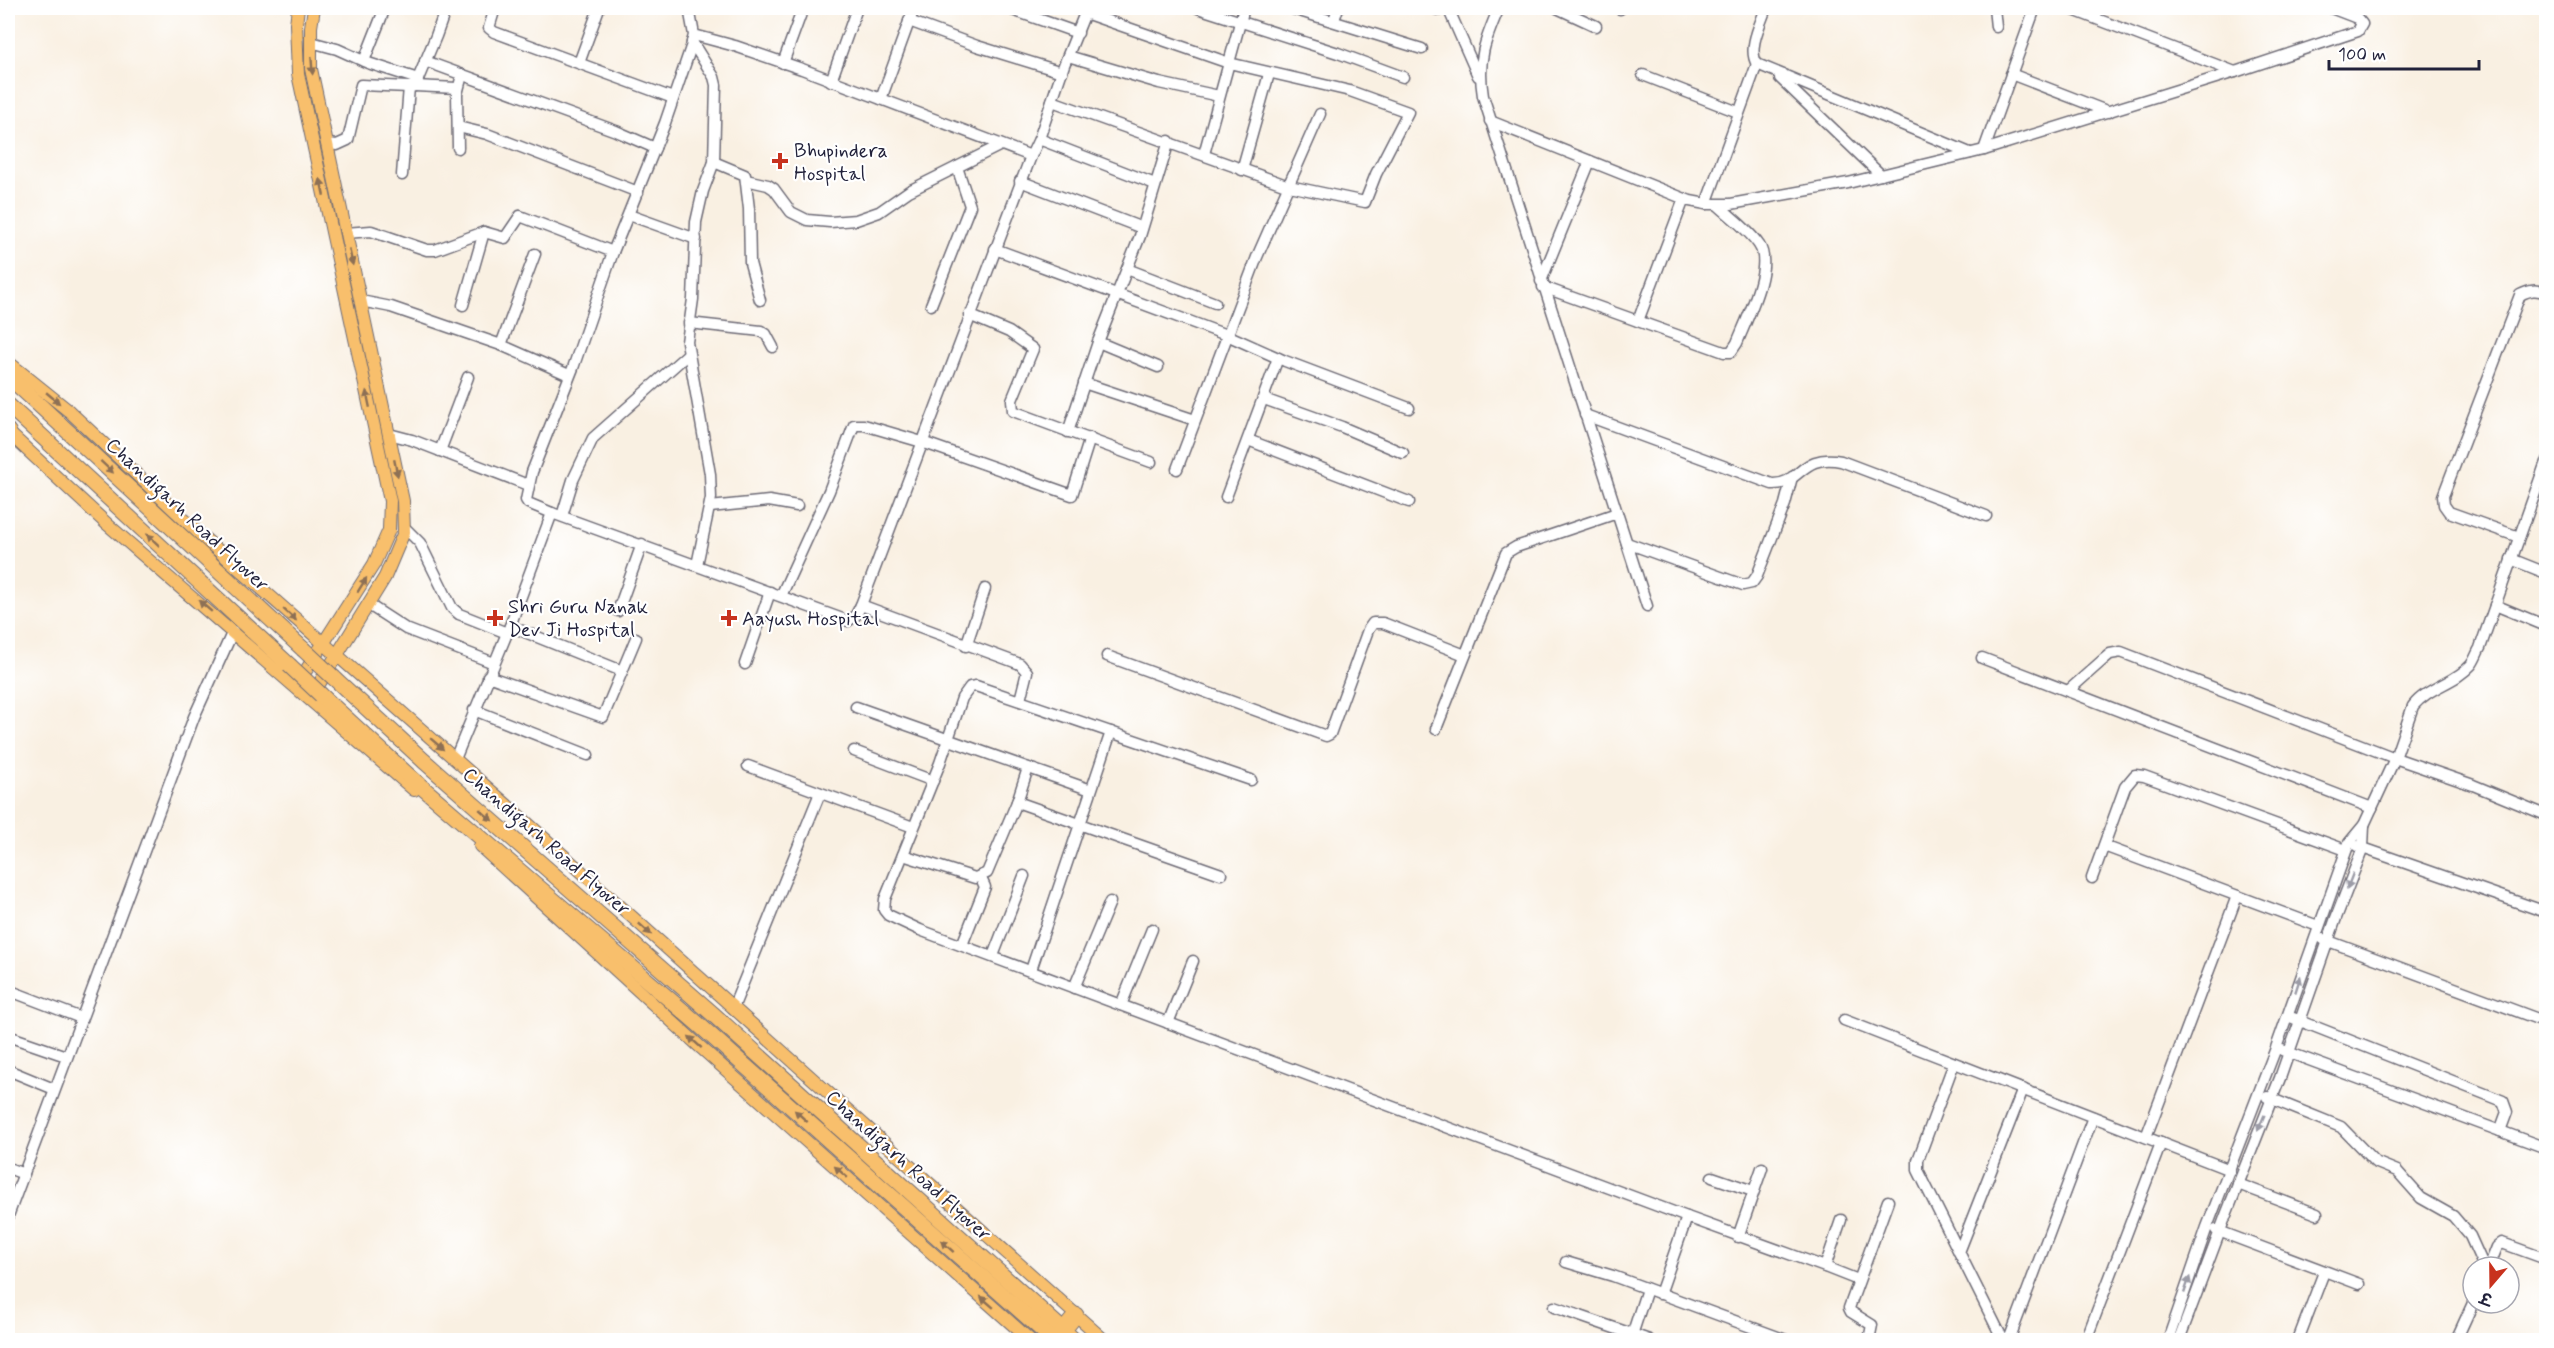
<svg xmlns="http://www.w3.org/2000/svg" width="2554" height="1348" font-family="Mynerve,'Playpen Sans Deva',sans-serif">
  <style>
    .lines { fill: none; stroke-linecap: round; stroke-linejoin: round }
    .minor-casing { stroke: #6d6a75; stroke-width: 13 }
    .major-casing { stroke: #6d6a75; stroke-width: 14 }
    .highway-casing { stroke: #6d6a75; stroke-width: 17 }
    .minor { stroke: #fff; stroke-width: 10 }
    .major { stroke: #f8bf6c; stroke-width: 12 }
    .highway { stroke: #f8bf6c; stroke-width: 15 }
    .highway-bridge-casing { stroke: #6d6a75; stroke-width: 17; stroke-linecap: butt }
    .highway-bridge { stroke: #f8bf6c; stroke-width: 15 }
    .oneway { fill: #8d7054 }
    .oneway2 { fill: #9c9ca7 }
    .poi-dot { fill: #c8321e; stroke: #fff; stroke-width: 2 }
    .labels { text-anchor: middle; stroke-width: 4.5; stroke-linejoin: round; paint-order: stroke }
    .poi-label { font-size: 20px; fill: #22223b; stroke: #fff; text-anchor: start }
    .street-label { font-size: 20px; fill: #22223b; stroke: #fff }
  </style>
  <rect width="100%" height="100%" fill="#fff"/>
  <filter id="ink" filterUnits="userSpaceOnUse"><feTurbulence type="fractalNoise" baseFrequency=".0167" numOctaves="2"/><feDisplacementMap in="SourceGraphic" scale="12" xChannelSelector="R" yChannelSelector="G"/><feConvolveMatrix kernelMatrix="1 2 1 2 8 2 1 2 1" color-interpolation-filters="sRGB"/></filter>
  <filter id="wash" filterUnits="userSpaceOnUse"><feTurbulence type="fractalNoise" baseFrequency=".008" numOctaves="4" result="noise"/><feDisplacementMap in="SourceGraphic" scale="24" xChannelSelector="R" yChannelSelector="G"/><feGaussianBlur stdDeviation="1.35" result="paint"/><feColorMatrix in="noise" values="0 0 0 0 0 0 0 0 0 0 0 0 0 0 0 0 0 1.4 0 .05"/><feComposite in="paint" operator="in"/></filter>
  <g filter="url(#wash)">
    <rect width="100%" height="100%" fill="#f9f0e2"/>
  </g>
  <g filter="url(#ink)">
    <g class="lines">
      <defs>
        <g id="minor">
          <path d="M 495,8 L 489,28 L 494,32 L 673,98"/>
          <path d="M 689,8 L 694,35 L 691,47 L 665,123 L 613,252 L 573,368 L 532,472 L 526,500 L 528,503 L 552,513 L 848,621 L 856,615 L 861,605 L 1031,156 L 802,69 L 735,46 L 694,35"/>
          <path d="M 1007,8 L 1078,33"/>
          <path d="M 1198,8 L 1338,53 L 1403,77"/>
          <path d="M 1290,8 L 1422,49"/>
          <path d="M 1432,8 L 1439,10"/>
          <path d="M 1448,8 L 1478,76"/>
          <path d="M 1499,8 C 1485,40 1477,60 1483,96 L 1647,606"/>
          <path d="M 1557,8 L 1596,26"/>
          <path d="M 1766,8 C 1761,23 1747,49 1757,64 L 1970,153"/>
          <path d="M 1994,8 L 1996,27"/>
          <path d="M 2068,8 L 2235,72"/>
          <path d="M 1620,9 L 1620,8"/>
          <path d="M 1334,20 L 1338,8"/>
          <path d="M 909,21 L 977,46 L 1062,72"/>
          <path d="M 311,42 L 337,49 L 368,63 L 418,79 L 436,36 L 446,8"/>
          <path d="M 692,42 L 714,77 L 716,85 L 714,162 L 703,191 L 696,222 L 693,299 L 687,342 L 710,474 L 711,498 L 697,565"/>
          <path d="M 1068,56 L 1159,83 L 1219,96"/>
          <path d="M 364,61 L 385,8"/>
          <path d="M 425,61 L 616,131 L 655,148"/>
          <path d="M 579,63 L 599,8"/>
          <path d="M 783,63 L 803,8"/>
          <path d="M 2011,74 L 2109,112"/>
          <path d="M 1643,75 L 1738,112"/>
          <path d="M 1780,78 L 1881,175"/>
          <path d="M 831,81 L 857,8"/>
          <path d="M 415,86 L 457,88"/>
          <path d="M 881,99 L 914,8"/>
          <path d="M 1052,101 L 1289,186 L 1365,202 L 1376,174 L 1408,112 L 1350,91 L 1229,63 L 1085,13"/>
          <path d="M 1490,121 L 1690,201 L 1706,204 L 1731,204 L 1848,183 L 1984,150 L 2235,72 L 2358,31 L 2362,24 L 2357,18 L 2331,8"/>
          <path d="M 458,127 L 487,134 L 638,192"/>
          <path d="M 1039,139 L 1064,65 L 1087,8"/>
          <path d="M 327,144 L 337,145 L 348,140 L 361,85 L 409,87 L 415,86 L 418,79"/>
          <path d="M 458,148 L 457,94 L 462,75"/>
          <path d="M 1984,150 L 2035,8"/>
          <path d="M 1204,154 L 1244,8"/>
          <path d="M 1031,156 L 1039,139 L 1155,184"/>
          <path d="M 714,162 L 745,175 L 749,209 L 750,263 L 760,300"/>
          <path d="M 1242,170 L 1269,74"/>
          <path d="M 402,175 L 409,87"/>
          <path d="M 746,180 L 768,185 L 774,189 L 791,212 L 807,220 L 830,222 L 856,220 L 879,212 L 909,191 L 1001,145"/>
          <path d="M 1020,181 L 1142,228"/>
          <path d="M 1706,204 L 1757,64"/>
          <path d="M 629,215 L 696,239"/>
          <path d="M 346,233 L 371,231 L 427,250 L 435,250 L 484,232 L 505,238 L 520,216 L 613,252"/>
          <path d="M 995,249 L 1229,336 L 1285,361 L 1409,408"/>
          <path d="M 1127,269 L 1215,303"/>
          <path d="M 1541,281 L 1590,161"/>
          <path d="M 1543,287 L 1724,352 L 1731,352 L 1737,343 C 1746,320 1774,266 1759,245 C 1749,230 1732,218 1718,205"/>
          <path d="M 361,301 L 391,307 L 501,345 L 569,375"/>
          <path d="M 463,305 L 484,232"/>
          <path d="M 931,305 L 970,206 L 957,167"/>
          <path d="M 969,315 L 1009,332 L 1033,349 L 1012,400 L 1013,411 L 1151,462"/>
          <path d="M 1638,321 L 1684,199"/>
          <path d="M 689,323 L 761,331 L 766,334 L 773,347"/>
          <path d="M 1098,342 L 1158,367"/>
          <path d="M 501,345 L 535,254"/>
          <path d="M 1084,383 L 1195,420"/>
          <path d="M 1264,399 L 1342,427 L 1403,453"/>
          <path d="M 1585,415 L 1772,484 C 1801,485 1800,453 1841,461 L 1986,516"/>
          <path d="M 1068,432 L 1098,342 L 1140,236 L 1169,141"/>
          <path d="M 389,434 L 412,440 L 528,485"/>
          <path d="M 1248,440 L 1409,502"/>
          <path d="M 440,451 L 468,377"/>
          <path d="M 1177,469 L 1257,257 L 1320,114"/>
          <path d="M 1226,497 L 1278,358"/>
          <path d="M 710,507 L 769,501 L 797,506"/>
          <path d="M 562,516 L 573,480 L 593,438 L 688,354"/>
          <path d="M 404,527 L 420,543 L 452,608 L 459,614 L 507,633"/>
          <path d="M 2519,537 L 2449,512 L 2444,505 L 2443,496 L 2520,295 C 2530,290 2536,289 2546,293"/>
          <path d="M 1627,543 L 1743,585 L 1752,583 L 1757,576 L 1785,504 L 1792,477"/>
          <path d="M 2511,559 L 2546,573"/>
          <path d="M 781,596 L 829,491 L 854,425 L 864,425 L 922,442 L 1072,495 L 1090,438"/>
          <path d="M 369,605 L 406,629 L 494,663"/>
          <path d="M 861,605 L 1020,664 L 1027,672 L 1020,700"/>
          <path d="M 2495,605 L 2546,626"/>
          <path d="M 618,611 L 642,544"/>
          <path d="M 510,626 L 622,671"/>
          <path d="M 966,646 L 985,589"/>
          <path d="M 1107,656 L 1326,736 L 1330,734 L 1368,630 L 1373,623 L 1383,623 L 1465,655"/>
          <path d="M 1982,658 L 2372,808"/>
          <path d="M 745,664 L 770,592"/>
          <path d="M 488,676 L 603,717 L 636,638"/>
          <path d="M 2068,691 L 2104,659 L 2110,654 L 2121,652 L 2395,758 L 2413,706 C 2428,687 2455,683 2471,665 C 2475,660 2477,653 2480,648 L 2546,462"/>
          <path d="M 856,707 L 1091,790"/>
          <path d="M 474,710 L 588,755"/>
          <path d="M 1436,729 L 1506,553 L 1516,547 L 1617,513"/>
          <path d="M 854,751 L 933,781"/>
          <path d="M 455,759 L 510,626 L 552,513"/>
          <path d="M 748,766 L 913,827"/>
          <path d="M 1251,780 L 976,686 L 970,687 L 962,698 L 940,763 L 885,899 L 884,910 L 888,915 L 920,930 L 1687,1217"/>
          <path d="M 1017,802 L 1221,874"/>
          <path d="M 2104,846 L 2318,926"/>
          <path d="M 2357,846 L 2543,911"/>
          <path d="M 903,855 L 975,878 L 987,873 L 1017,802 L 1028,768"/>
          <path d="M 2092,878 L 2125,787 L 2135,775 L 2144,776 L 2346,850"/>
          <path d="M 2323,939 L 2546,1022"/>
          <path d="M 962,945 L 985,887 L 980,876"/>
          <path d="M 993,956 L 1024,876"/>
          <path d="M 1031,970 L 1111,732"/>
          <path d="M 1074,988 L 1110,902"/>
          <path d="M 8,990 L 81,1018"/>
          <path d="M 1121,1005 L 1152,929"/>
          <path d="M 733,1008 L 820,793"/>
          <path d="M 2293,1018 L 2503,1101 L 2507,1112 L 2500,1131"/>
          <path d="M 1844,1020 L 2230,1170"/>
          <path d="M 1168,1023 L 1193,961"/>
          <path d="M 8,1036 L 66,1056"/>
          <path d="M 2282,1050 L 2546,1148"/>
          <path d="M 1954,1063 L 1918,1160 L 1918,1170 L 2003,1340"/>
          <path d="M 8,1070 L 54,1089"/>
          <path d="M 2267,1097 L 2341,1127 L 2375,1162 L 2397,1171 L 2421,1198 L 2453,1216 L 2470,1236 L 2484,1267"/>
          <path d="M 2146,1137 L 2237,896"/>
          <path d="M 8,1168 L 24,1174"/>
          <path d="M 1712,1177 L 1753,1191"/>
          <path d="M 2238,1184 L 2317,1214"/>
          <path d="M 8,1216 L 194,717 L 233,631"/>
          <path d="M 2216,1230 L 2359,1284"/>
          <path d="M 1738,1237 L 1762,1168"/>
          <path d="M 1959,1252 L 2023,1089"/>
          <path d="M 1566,1262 L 1613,1276 L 1786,1340"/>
          <path d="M 1825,1267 L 1858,1280"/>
          <path d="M 2489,1267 L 2497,1247 L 2502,1243 L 2546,1259"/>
          <path d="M 1660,1294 L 1687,1217 L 1825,1267 L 1841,1220"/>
          <path d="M 1554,1307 L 1649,1340"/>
          <path d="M 1632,1335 L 1647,1289"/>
          <path d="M 1869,1340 L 1872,1325 L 1851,1312 L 1849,1308 L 1888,1201"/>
          <path d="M 2009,1340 L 2093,1117"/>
          <path d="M 2086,1340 L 2161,1143"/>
          <path d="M 2168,1340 L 2207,1227 L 2276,1048 L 2349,843 L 2364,825 L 2395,758 L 2473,785 L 2546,815"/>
          <path d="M 2179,1340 L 2226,1215 L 2280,1078 L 2336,918 L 2363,848 L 2364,825"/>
          <path d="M 2298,1340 L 2324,1272"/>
          <path d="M 2456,1340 L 2473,1303"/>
        </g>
        <g id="major">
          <path d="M 298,8 L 296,24 L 298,74 L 390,501 L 389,530 L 374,564 L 298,683"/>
          <path d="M 8,362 L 69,411 L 203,537 L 525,821 L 1104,1340"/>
          <path d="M 8,432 L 107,524 L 414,790"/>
          <path d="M 311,697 L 385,577 L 404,532 L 403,501 L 311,69 L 311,27 L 314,8"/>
          <path d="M 480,846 L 698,1045 L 1030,1340"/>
        </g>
        <g id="highway">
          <path d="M 8,376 L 303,649"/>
          <path d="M 8,405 L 289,665"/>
          <path d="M 8,431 L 9,433"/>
          <path d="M 334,678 L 424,761 L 714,1015 L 1074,1340"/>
          <path d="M 321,695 L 409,776 L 697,1023 L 1053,1340"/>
          <path d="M 1063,1331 L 1076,1315"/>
        </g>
      </defs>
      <use href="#minor" class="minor-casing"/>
      <use href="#major" class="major-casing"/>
      <use href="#highway" class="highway-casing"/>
      <use href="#minor" class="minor"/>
      <use href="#major" class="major"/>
      <use href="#highway" class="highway"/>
      <defs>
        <g id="highway-bridge">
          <path d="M 303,649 L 334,678"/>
          <path d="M 289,665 L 321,695"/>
        </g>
      </defs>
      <use href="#highway-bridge" class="highway-bridge-casing"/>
      <use href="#highway-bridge" class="highway-bridge"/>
    </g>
    <defs><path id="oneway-solid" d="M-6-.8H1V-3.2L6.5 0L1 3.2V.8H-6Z" transform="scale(1.5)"/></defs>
    <g class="oneway">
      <use href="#oneway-solid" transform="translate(312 66) rotate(86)"/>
      <use href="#oneway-solid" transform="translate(322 187) rotate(-102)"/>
      <use href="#oneway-solid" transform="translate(351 257) rotate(78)"/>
      <use href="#oneway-solid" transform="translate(53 398) rotate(40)"/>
      <use href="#oneway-solid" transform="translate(368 399) rotate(-102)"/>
      <use href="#oneway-solid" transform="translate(107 467) rotate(43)"/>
      <use href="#oneway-solid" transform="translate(396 468) rotate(78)"/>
      <use href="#oneway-solid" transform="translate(153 540) rotate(-137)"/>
      <use href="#oneway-solid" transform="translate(362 585) rotate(-58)"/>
      <use href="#oneway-solid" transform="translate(205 606) rotate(-139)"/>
      <use href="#oneway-solid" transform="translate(290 615) rotate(42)"/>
      <use href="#oneway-solid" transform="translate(437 744) rotate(41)"/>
      <use href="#oneway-solid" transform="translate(486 815) rotate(41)"/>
      <use href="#oneway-solid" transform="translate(645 929) rotate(42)"/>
      <use href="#oneway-solid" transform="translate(695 1042) rotate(-138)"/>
      <use href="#oneway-solid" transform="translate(801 1116) rotate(-138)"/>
      <use href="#oneway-solid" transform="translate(841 1172) rotate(-139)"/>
      <use href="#oneway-solid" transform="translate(947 1246) rotate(-138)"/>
      <use href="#oneway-solid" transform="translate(987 1302) rotate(-139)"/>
    </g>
    <g class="oneway2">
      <use href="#oneway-solid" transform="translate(2350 881) rotate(111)"/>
      <use href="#oneway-solid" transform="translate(2298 984) rotate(-72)"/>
      <use href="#oneway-solid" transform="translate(2261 1123) rotate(113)"/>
      <use href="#oneway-solid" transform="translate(2187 1285) rotate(-71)"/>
    </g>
  </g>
  <g class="poi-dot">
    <path d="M777 152h6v6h6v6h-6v6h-6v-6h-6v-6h6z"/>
    <path d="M492 609h6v6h6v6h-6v6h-6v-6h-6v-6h6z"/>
    <path d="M726 609h6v6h6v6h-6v6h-6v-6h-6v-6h6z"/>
  </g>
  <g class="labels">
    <g class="poi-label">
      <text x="794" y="157">Bhupindera<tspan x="794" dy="23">Hospital</tspan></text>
      <text x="508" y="613">Shri Guru Nanak<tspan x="508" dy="23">Dev Ji Hospital</tspan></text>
      <text x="742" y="625">Aayush Hospital</text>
    </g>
    <g class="street-label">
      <text transform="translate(188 514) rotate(43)" y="7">Chandigarh Road Flyover</text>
      <text transform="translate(547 841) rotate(41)" y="7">Chandigarh Road Flyover</text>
      <text transform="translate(909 1165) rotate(42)" y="7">Chandigarh Road Flyover</text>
    </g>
  </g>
  <rect width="2554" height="1348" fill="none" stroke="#fff" stroke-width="30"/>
  <g transform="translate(2491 1285) rotate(200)"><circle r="28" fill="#ffffff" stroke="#a7a7b1" stroke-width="1.5"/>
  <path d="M0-4.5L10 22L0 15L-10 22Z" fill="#c8321e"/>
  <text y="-9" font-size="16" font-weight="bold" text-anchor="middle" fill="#22223b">उ</text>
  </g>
  <path d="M2329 60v9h150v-9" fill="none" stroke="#22223b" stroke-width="3"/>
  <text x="2338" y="60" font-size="18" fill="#22223b" stroke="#ffffff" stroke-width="4.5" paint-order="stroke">100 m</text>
</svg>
